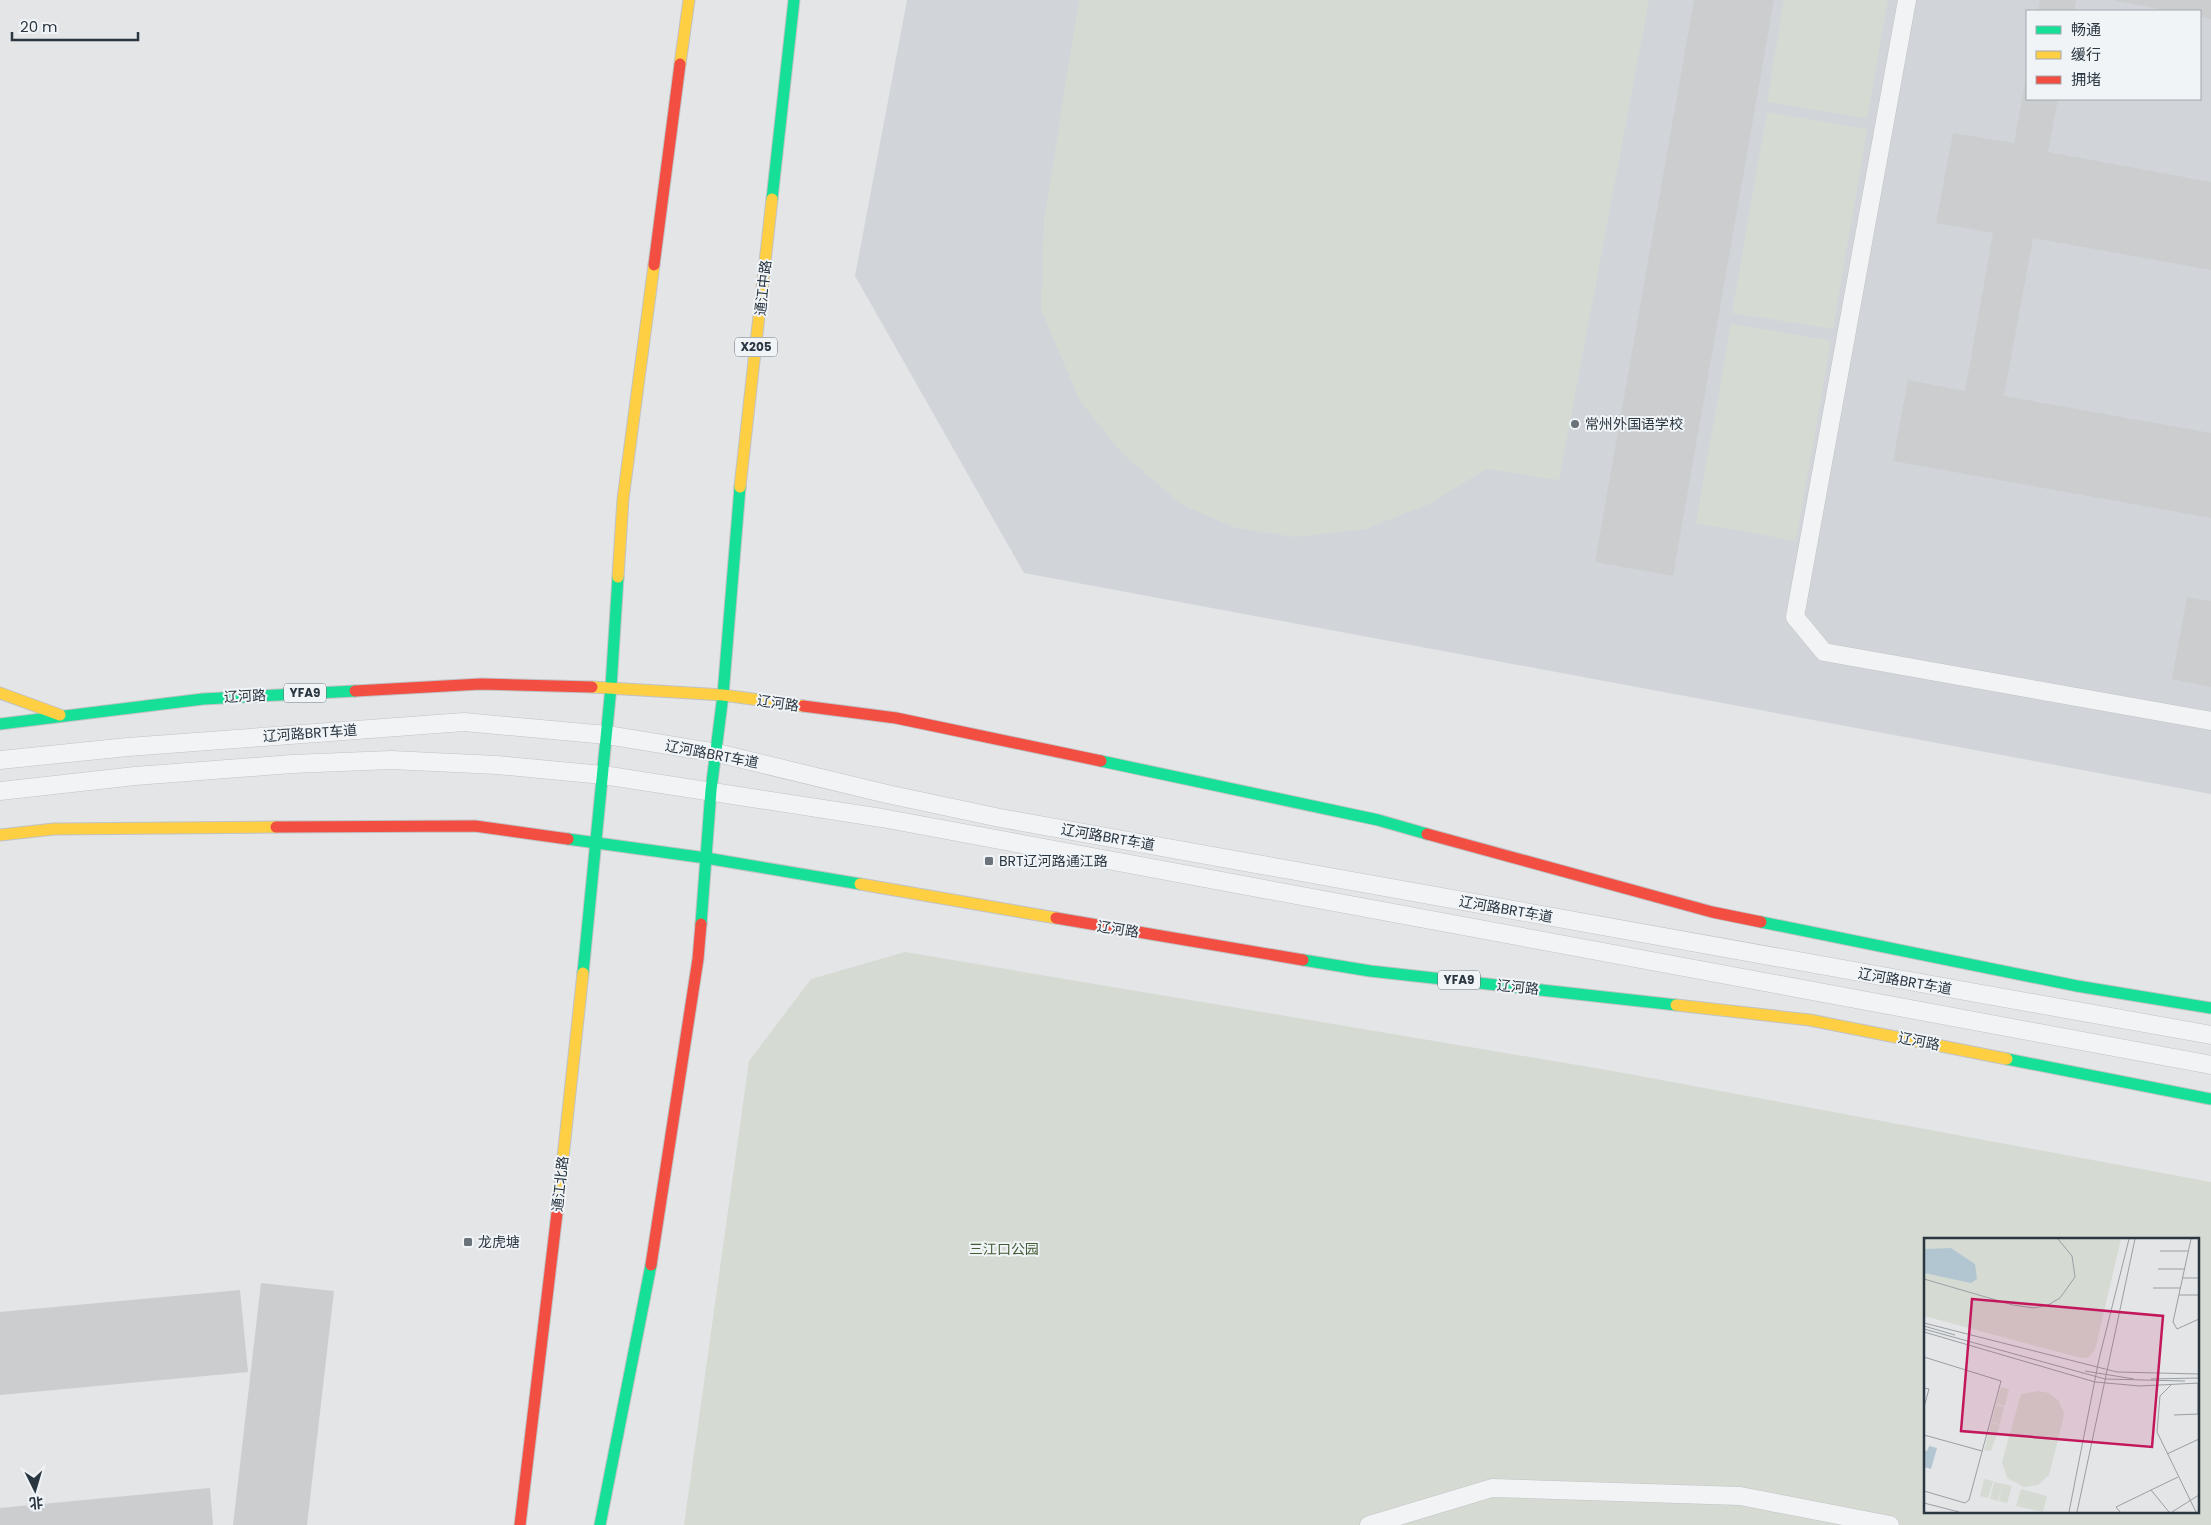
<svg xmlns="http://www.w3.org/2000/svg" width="2211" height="1525" font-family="Poppins,'Noto Sans SC',sans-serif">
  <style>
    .built { fill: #d1d5da; fill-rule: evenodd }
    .green { fill: #d5dbd3; fill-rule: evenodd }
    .building { fill: #cbcdcf }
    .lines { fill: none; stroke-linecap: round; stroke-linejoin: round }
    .lane-casing { stroke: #c1c3c5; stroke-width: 19 }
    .fast-casing { stroke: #c0c2c5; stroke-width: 13 }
    .slow-casing { stroke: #c0c2c5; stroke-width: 13 }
    .jam-casing { stroke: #c0c2c5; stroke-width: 13 }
    .lane { stroke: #f2f3f5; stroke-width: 18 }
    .fast { stroke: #16e098; stroke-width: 11 }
    .slow { stroke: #ffcf43; stroke-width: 11 }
    .jam { stroke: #f24e42; stroke-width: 11 }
    .poi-dot { fill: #6b737a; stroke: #f0f4f7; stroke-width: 2 }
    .labels { text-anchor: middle; stroke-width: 4; stroke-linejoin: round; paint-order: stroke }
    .shield { fill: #f0f4f7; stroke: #656f77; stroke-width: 1 }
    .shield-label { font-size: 12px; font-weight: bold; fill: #2a3640 }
    .street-label { font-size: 14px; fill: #2a3640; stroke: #f0f4f7 }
    .poi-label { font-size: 14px; fill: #2a3640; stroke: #f0f4f7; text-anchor: start }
    .park-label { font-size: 14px; fill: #445c37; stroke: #f0f4f7 }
    .inset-road { fill: none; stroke: #999fa4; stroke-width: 1 }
    .view { fill: #c2185b; fill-opacity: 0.15; stroke: #c2185b; stroke-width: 2.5 }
    .inset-edge { fill: none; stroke: #2a3640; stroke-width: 2.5 }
  </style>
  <rect width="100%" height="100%" fill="#e3e5e7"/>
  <path class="built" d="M 907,0 L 2211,0 L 2211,794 L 1024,573 L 855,276 ZM 2027,11 L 2200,11 L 2200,99 L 2027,99 Z"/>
  <g class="green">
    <path d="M 1079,0 L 1649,0 L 1559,480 L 1486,469 L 1429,504 L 1365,529 L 1295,537 L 1233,527 L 1181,504 L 1123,454 L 1080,401 L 1041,309 L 1044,221 Z"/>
    <path d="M 1784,0 L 1888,0 L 1867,118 L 1767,102 Z"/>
    <path d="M 1767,112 L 1867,129 L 1833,329 L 1732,313 Z"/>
    <path d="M 1731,324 L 1831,341 L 1796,541 L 1696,523 Z"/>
    <path d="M 905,952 L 1607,1070 L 2211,1182 L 2211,1525 L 684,1525 L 749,1061 L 811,979 ZM 1925,1239 L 2197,1239 L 2197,1511 L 1925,1511 Z"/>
  </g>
  <g class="building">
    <path d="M 1694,0 L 1774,0 L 1673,576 L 1595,562 Z"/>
    <path d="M 2040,0 L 2076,0 L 2074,11 L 2038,11 Z"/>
    <path d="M 2112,0 L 2211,0 L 2211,19 L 2200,17 L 2200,11 L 2169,11 Z"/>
    <path d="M 2026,77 L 2027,99 L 2058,99 L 2048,152 L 2211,182 L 2211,270 L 2033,238 L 2004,396 L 2211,433 L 2211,518 L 1893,461 L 1908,380 L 1965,391 L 1993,233 L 1936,223 L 1953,133 L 2014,143 Z"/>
    <path d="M 2187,597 L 2211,601 L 2211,687 L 2172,679 Z"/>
    <path d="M 261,1283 L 334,1291 L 307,1525 L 233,1525 Z"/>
    <path d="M 240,1290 L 248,1372 L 0,1395 L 0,1312 Z"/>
    <path d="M 210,1488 L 213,1525 L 0,1525 L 0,1508 Z"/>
  </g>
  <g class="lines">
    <defs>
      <g id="lane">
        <path d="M 1907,0 L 1795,617 L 1824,652 L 2211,721"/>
        <path d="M 0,760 L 128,747 L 464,722 L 607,735 L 717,753 L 887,794 L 1000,818 L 2211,1035"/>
        <path d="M 0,791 L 135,776 L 292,764 L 391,760 L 497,765 L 603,775 L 882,818 L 2211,1065"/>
        <path d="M 1369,1525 L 1492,1488 L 1740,1496 L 1890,1525"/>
      </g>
      <g id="fast">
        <path d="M 772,199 L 794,0"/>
        <path d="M 0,724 L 203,699 L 355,691"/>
        <path d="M 1101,761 L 1378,820 L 1427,834"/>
        <path d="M 568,839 L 706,858 L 860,884"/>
        <path d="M 1761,922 L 2077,986 L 2211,1008"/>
        <path d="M 701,924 L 711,790 L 723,695 L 740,487"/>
        <path d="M 1303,960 L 1370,971 L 1676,1005"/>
        <path d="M 583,973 L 611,687 L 618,577"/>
        <path d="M 2007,1059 L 2211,1099"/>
        <path d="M 600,1525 L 651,1265"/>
      </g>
      <g id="slow">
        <path d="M 680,64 L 689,0"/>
        <path d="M 740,487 L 772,199"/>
        <path d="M 618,577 L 623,499 L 654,265"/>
        <path d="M 592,687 L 723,695 L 803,706"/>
        <path d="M 0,693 L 60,715"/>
        <path d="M 0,835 L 54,829 L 276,827"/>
        <path d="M 860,884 L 1056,918"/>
        <path d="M 1676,1005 L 1810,1020 L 2007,1059"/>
        <path d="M 557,1213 L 583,973"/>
      </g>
      <g id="jam">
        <path d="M 654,265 L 680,64"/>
        <path d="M 355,691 L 481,684 L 592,687"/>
        <path d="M 803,706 L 896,718 L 1101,761"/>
        <path d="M 276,827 L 475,826 L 568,839"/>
        <path d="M 1427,834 L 1712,912 L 1761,922"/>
        <path d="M 1056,918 L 1303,960"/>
        <path d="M 651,1265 L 698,959 L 701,924"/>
        <path d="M 520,1525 L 557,1213"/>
      </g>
    </defs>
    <use href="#lane" class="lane-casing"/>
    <use href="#fast" class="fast-casing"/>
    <use href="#slow" class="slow-casing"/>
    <use href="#jam" class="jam-casing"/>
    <use href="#lane" class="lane"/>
    <use href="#fast" class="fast"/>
    <use href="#slow" class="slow"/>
    <use href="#jam" class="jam"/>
  </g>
  <g class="poi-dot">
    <circle cx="1575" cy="424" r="5"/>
    <rect x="984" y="856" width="10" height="10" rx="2.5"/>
    <rect x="463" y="1237" width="10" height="10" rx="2.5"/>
  </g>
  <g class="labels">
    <g class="shield">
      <rect x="735" y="337.5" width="42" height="19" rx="4"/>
      <rect x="284" y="683.5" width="42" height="19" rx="4"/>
      <rect x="1438" y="970.5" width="42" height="19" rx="4"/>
    </g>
    <g class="shield-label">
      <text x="756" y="351">X205</text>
      <text x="305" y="697">YFA9</text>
      <text x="1459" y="984">YFA9</text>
    </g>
    <g class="street-label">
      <text transform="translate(763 288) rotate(-84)" y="5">通江中路</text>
      <text transform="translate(245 696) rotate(-3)" y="5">辽河路</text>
      <text transform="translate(778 703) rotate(8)" y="5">辽河路</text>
      <text transform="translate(310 733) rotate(-4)" y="5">辽河路BRT车道</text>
      <text transform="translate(712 754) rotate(11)" y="5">辽河路BRT车道</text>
      <text transform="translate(1108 837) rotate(10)" y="5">辽河路BRT车道</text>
      <text transform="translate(1506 909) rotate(10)" y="5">辽河路BRT车道</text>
      <text transform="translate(1118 929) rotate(9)" y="5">辽河路</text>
      <text transform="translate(1905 981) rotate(10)" y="5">辽河路BRT车道</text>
      <text transform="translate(1518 987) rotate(6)" y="5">辽河路</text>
      <text transform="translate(1919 1041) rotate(11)" y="5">辽河路</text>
      <text transform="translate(560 1184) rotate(-84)" y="5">通江北路</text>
    </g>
    <g class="poi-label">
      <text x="1585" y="429">常州外国语学校</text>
      <text x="999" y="866">BRT辽河路通江路</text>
      <text x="478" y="1247">龙虎塘</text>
    </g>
    <g class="park-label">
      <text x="1004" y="1254">三江口公园</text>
    </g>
  </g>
  <g transform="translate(1924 1238)">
    <rect width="275" height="275" fill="#e3e5e7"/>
    <path d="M 0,1 L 197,1 L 171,112 L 165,119 L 157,120 L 0,78 ZM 77,149 L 85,151 L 81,168 L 72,166 ZM 114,153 L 125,155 L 134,162 L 140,175 L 139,182 L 125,237 L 114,247 L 100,249 L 83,240 L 78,224 L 97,156 ZM 72,167 L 80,169 L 76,186 L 67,184 ZM 67,185 L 76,187 L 67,213 L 60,212 ZM 60,241 L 69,243 L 64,260 L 56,258 ZM 70,244 L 79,246 L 74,263 L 66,261 ZM 79,246 L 88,248 L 83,265 L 75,263 ZM 97,251 L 123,258 L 119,274 L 92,268 Z" fill="#d5dbd3"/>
    <path d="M 27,10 L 51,26 L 53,41 L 47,45 L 0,35 L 0,11 ZM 5,208 L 13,210 L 7,231 L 0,229 L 0,212 L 3,213 Z" fill="#b2c6d1"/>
    <path class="inset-road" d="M 267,1 L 249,84 L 253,91 L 275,81M 236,13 L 264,13M 234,31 L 261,31M 259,40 L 275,40M 0,41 L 89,67 L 110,70 L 124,67 L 136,60 L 151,39 L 148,18 L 134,1M 229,50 L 257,50M 255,57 L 275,57M 0,85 L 193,134 L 275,136M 0,88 L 31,97M 0,91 L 181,141 L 261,143M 0,94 L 171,144 L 216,148 L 275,145M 0,119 L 77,143 L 45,262 L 41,265 L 0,253M 161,133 L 210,141M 227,141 L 275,140M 274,145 L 274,176M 0,150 L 5,151 L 0,169M 236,158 L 233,194 L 272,274M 236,158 L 248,146M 250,177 L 275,176M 0,197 L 58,213M 243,216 L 275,201M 227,252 L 245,274M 0,265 L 35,274M 145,274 L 175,121 L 205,1M 153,274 L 211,1M 196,274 L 192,269 L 254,239M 248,274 L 275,257"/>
    <path class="view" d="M 48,61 L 239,78 L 228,209 L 37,193 Z"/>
    <rect width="275" height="275" class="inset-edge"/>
  </g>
  <rect x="2026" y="10" width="175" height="90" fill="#f0f4f7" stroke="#a1a8ae"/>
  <rect x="2036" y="26" width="25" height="8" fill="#16e098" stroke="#a1a8ae"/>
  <text x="2071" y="35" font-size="15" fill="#2a3640">畅通</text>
  <rect x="2036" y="51" width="25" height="8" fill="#ffcf43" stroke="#a1a8ae"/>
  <text x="2071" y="60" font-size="15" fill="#2a3640">缓行</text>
  <rect x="2036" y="76" width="25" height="8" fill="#f24e42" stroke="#a1a8ae"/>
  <text x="2071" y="85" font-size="15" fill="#2a3640">拥堵</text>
  <g transform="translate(35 1490) rotate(175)" stroke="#f0f4f7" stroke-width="4" paint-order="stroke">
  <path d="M0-4L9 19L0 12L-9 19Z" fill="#2a3640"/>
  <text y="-8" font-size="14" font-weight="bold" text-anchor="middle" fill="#2a3640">北</text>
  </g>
  <path d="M12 32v8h126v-8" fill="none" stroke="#2a3640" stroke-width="2.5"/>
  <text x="20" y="32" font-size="15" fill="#2a3640" stroke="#f0f4f7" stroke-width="4" paint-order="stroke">20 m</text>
</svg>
